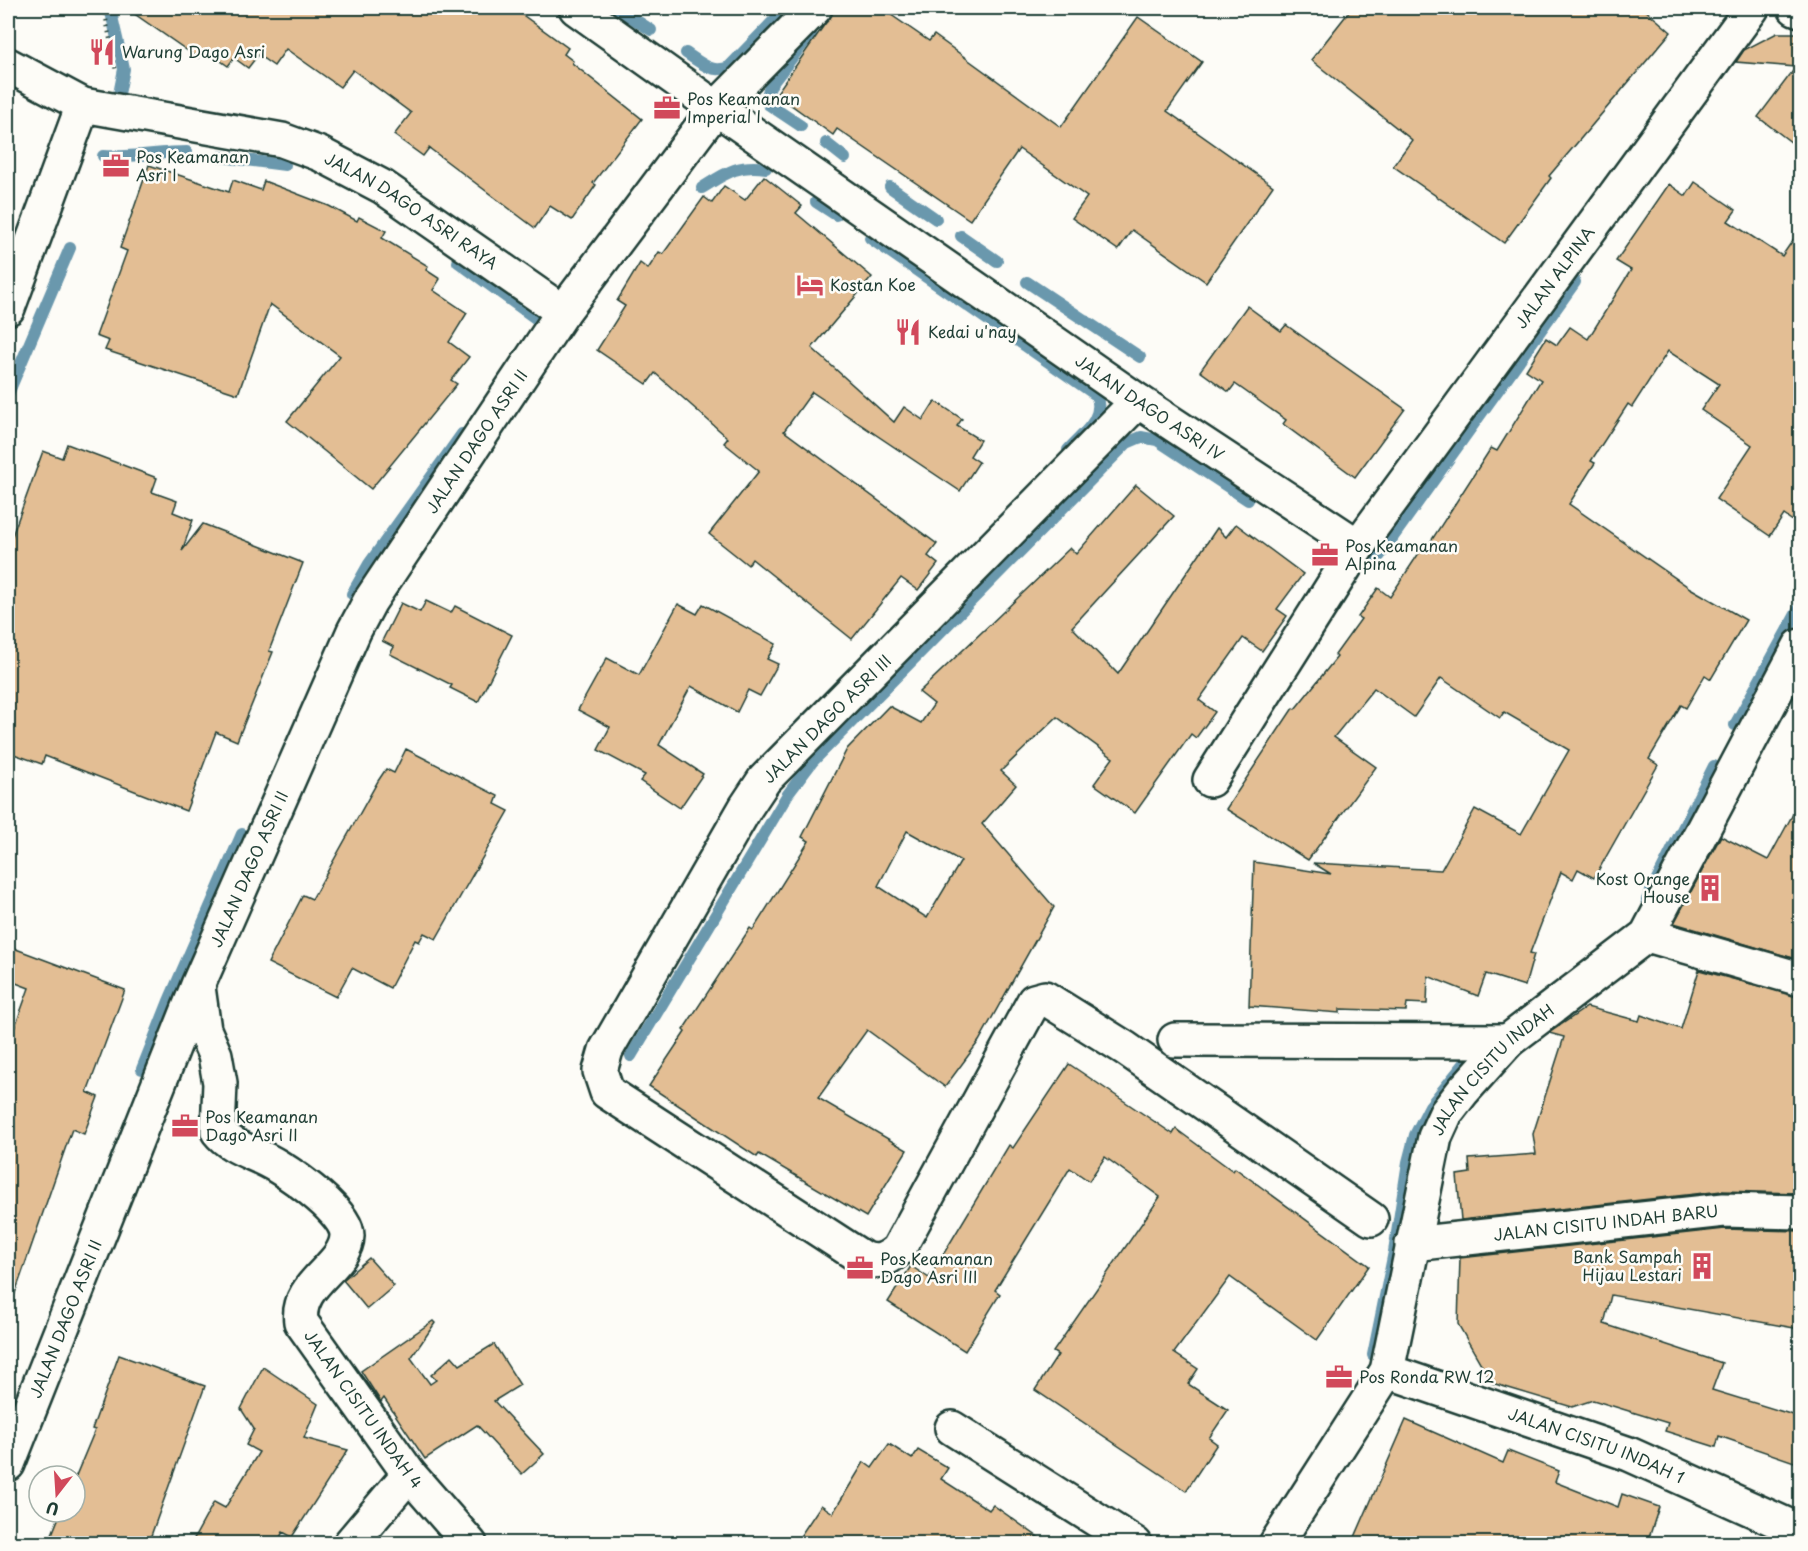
<svg xmlns="http://www.w3.org/2000/svg" width="1808" height="1551" font-family="'Playpen Sans',sans-serif">
  <style>
    .lines { fill: none; stroke-linecap: round; stroke-linejoin: round }
    .stream { stroke: #6b98ad; stroke-width: 12 }
    .building { fill: #e3be94; stroke: #1f3d34; stroke-width: 1.5; fill-rule: evenodd }
    .street-casing { stroke: #1f3d34; stroke-width: 38 }
    .secondary-casing { stroke: #1f3d34; stroke-width: 38 }
    .path { stroke: #1f3d34; stroke-width: 4; stroke-dasharray: 1.5 4.5; stroke-linecap: butt }
    .street { stroke: #fdfcf7; stroke-width: 33 }
    .secondary { stroke: #fdfcf7; stroke-width: 33 }
    .labels { text-anchor: middle; stroke-width: 5; stroke-linejoin: round; paint-order: stroke }
    .poi-label { font-size: 16px; fill: #1f3d34; stroke: #fdfcf7; text-anchor: start }
    .street-label { font-size: 16px; fill: #1f3d34; stroke: #fdfcf7 }
  </style>
  <rect width="100%" height="100%" fill="#fdfcf7"/>
  <filter id="ink" filterUnits="userSpaceOnUse"><feTurbulence type="fractalNoise" baseFrequency=".0167" numOctaves="2"/><feDisplacementMap in="SourceGraphic" scale="12" xChannelSelector="R" yChannelSelector="G"/><feConvolveMatrix kernelMatrix="1 2 1 2 8 2 1 2 1" color-interpolation-filters="sRGB"/></filter>
  <g filter="url(#ink)">
    <g class="lines">
      <g class="stream">
        <path d="M 110,8 L 124,69 L 119,94"/>
        <path d="M 617,8 L 651,30"/>
        <path d="M 686,53 C 701,63 712,74 729,67 L 786,8"/>
        <path d="M 801,126 L 768,104 L 767,96 L 770,86 L 811,33"/>
        <path d="M 826,143 L 845,158"/>
        <path d="M 103,156 C 132,158 158,152 187,152"/>
        <path d="M 221,157 L 285,165"/>
        <path d="M 890,187 L 936,219"/>
        <path d="M 702,188 C 726,173 737,164 766,168"/>
        <path d="M 816,202 L 836,215"/>
        <path d="M 961,236 L 997,261"/>
        <path d="M 870,238 L 1096,395 C 1106,418 1082,434 1068,450"/>
        <path d="M 458,262 L 542,323 L 536,331"/>
        <path d="M 1027,282 L 1140,357"/>
        <path d="M 8,394 L 70,248"/>
        <path d="M 1378,558 L 1575,282"/>
        <path d="M 352,594 L 369,564 L 462,434"/>
        <path d="M 1735,725 L 1800,607"/>
        <path d="M 1647,900 L 1714,766"/>
        <path d="M 631,1056 L 788,794 L 813,761 L 1127,443 L 1141,437 L 1157,440 L 1248,500"/>
        <path d="M 142,1069 L 169,1001 L 242,834"/>
        <path d="M 1373,1355 L 1394,1252 L 1408,1162 L 1415,1135 L 1430,1106 L 1473,1053"/>
        <path d="M 8,1407 L 11,1398"/>
      </g>
    </g>
    <g class="building">
      <path d="M 126,8 L 513,8 L 568,48 L 564,54 L 573,61 L 572,63 L 642,119 L 593,183 L 596,185 L 572,220 L 550,206 L 535,228 L 429,148 L 423,156 L 394,135 L 411,113 L 353,70 L 340,87 L 286,49 L 274,66 L 258,55 L 248,68 L 234,58 L 228,66 L 205,50 L 198,58 Z"/>
      <path d="M 836,8 L 881,8 L 929,41 L 934,35 L 1061,127 L 1138,17 L 1202,62 L 1167,111 L 1273,186 L 1206,282 L 1132,230 L 1118,250 L 1072,218 L 1087,197 L 1019,149 L 970,220 L 837,129 L 833,135 L 776,94 Z"/>
      <path d="M 1352,8 L 1643,8 L 1671,32 L 1549,176 L 1551,178 L 1504,243 L 1393,166 L 1412,140 L 1311,60 Z"/>
      <path d="M 1777,33 L 1800,33 L 1800,149 L 1758,117 L 1796,67 L 1736,62 L 1744,50 Z"/>
      <path d="M 149,165 L 229,192 L 233,180 L 261,190 L 264,181 L 329,206 L 357,221 L 359,217 L 386,231 L 382,238 L 428,266 L 426,270 L 440,279 L 433,290 L 467,313 L 449,342 L 469,357 L 451,380 L 457,384 L 371,489 L 287,421 L 340,356 L 270,304 L 238,394 L 105,350 L 109,341 L 96,336 L 127,251 L 120,248 Z"/>
      <path d="M 764,176 L 802,206 L 796,213 L 872,277 L 812,348 L 894,422 L 904,407 L 923,420 L 935,401 L 962,419 L 957,426 L 980,440 L 970,456 L 979,462 L 960,491 L 812,392 L 784,431 L 937,544 L 928,556 L 938,564 L 918,590 L 901,578 L 852,639 L 752,559 L 748,565 L 709,534 L 759,471 L 724,443 L 728,438 L 655,373 L 647,384 L 597,350 L 625,306 L 617,301 L 640,263 L 648,269 L 659,252 L 663,254 L 704,197 L 712,203 L 724,186 L 745,200 Z"/>
      <path d="M 1695,182 L 1736,210 L 1728,221 L 1782,256 L 1800,230 L 1800,526 L 1784,515 L 1770,536 L 1716,499 L 1752,445 L 1701,410 L 1719,384 L 1668,351 L 1632,407 L 1628,404 L 1591,461 L 1595,463 L 1569,504 L 1690,588 L 1746,620 L 1711,679 L 1705,675 L 1686,708 L 1681,705 L 1649,759 L 1658,765 L 1594,878 L 1578,869 L 1573,879 L 1561,872 L 1530,953 L 1534,954 L 1525,986 L 1486,974 L 1478,996 L 1428,976 L 1427,1004 L 1407,1003 L 1406,1011 L 1340,1009 L 1340,1013 L 1249,1006 L 1254,862 L 1331,874 L 1313,863 L 1441,870 L 1475,809 L 1521,834 L 1569,750 L 1504,712 L 1500,718 L 1441,678 L 1414,717 L 1374,688 L 1334,737 L 1376,767 L 1308,860 L 1226,809 L 1293,708 L 1295,709 L 1337,657 L 1335,655 L 1361,619 L 1358,617 L 1378,588 L 1390,597 L 1421,550 L 1424,552 L 1491,448 L 1497,451 L 1541,380 L 1526,370 L 1546,338 L 1557,345 L 1570,327 L 1588,339 L 1631,270 L 1616,261 L 1669,184 L 1686,196 Z"/>
      <path d="M 1247,306 L 1281,331 L 1286,325 L 1405,409 L 1355,477 L 1283,424 L 1286,420 L 1235,384 L 1229,392 L 1200,371 Z"/>
      <path d="M 67,444 L 157,478 L 152,492 L 177,501 L 173,512 L 193,520 L 182,551 L 203,524 L 303,563 L 269,651 L 273,652 L 237,741 L 216,732 L 186,811 L 45,756 L 42,764 L 8,752 L 8,547 L 43,451 L 62,458 Z"/>
      <path d="M 1136,485 L 1174,516 L 1072,627 L 1118,674 L 1217,528 L 1226,537 L 1236,524 L 1303,574 L 1277,609 L 1287,616 L 1262,651 L 1243,638 L 1199,700 L 1215,712 L 1196,738 L 1191,734 L 1135,813 L 1094,784 L 1113,758 L 1057,717 L 1001,771 L 1016,785 L 982,824 L 1054,907 L 979,1041 L 945,1087 L 867,1030 L 818,1098 L 907,1150 L 866,1217 L 759,1154 L 757,1157 L 649,1086 L 685,1032 L 683,1030 L 750,928 L 753,930 L 809,841 L 802,837 L 847,749 L 889,706 L 921,723 L 934,704 L 919,692 L 1070,548 L 1076,554 ZM 907,831 L 961,861 L 927,918 L 878,886 Z"/>
      <path d="M 426,601 L 451,613 L 455,606 L 512,635 L 478,702 L 450,688 L 452,685 L 390,654 L 394,647 L 382,641 L 401,603 L 420,612 Z"/>
      <path d="M 678,604 L 697,614 L 703,604 L 776,644 L 767,659 L 778,664 L 760,696 L 748,690 L 737,712 L 691,686 L 659,745 L 703,774 L 680,808 L 640,781 L 645,775 L 598,750 L 610,727 L 578,710 L 607,658 L 639,675 Z"/>
      <path d="M 406,749 L 498,796 L 495,804 L 509,811 L 436,939 L 424,933 L 419,942 L 415,940 L 390,988 L 352,968 L 336,997 L 268,963 L 303,895 L 312,899 L 378,781 L 386,769 L 394,773 Z"/>
      <path d="M 1800,801 L 1800,960 L 1674,923 L 1721,836 L 1768,860 Z"/>
      <path d="M 8,946 L 125,990 L 87,1092 L 98,1097 L 84,1134 L 72,1129 L 13,1299 L 8,1298 L 8,1046 L 29,988 L 8,980 Z"/>
      <path d="M 1699,970 L 1800,997 L 1800,1193 L 1722,1191 L 1461,1220 L 1457,1175 L 1470,1173 L 1469,1159 L 1536,1154 L 1533,1134 L 1564,1037 L 1549,1033 L 1587,1007 L 1639,1021 L 1641,1015 L 1681,1029 Z"/>
      <path d="M 1069,1064 L 1173,1134 L 1176,1129 L 1233,1171 L 1235,1168 L 1369,1266 L 1317,1340 L 1230,1277 L 1174,1353 L 1198,1369 L 1188,1384 L 1228,1410 L 1209,1438 L 1217,1444 L 1186,1491 L 1035,1390 L 1058,1355 L 1053,1352 L 1160,1197 L 1105,1157 L 1089,1181 L 1070,1168 L 995,1290 L 1000,1294 L 965,1351 L 888,1302 L 911,1266 L 929,1278 L 1009,1145 L 1013,1148 Z"/>
      <path d="M 1725,1229 L 1800,1231 L 1800,1329 L 1611,1295 L 1604,1324 L 1722,1363 L 1712,1390 L 1800,1417 L 1800,1464 L 1719,1436 L 1716,1447 L 1665,1431 L 1668,1423 L 1593,1400 L 1572,1407 L 1492,1383 L 1458,1324 L 1460,1258 Z"/>
      <path d="M 369,1258 L 394,1286 L 367,1309 L 343,1280 Z"/>
      <path d="M 433,1321 L 435,1323 L 411,1358 L 430,1384 L 436,1380 L 431,1375 L 452,1356 L 460,1365 L 494,1344 L 520,1385 L 494,1401 L 544,1454 L 522,1474 L 477,1425 L 425,1459 L 384,1398 L 381,1402 L 361,1371 Z"/>
      <path d="M 119,1355 L 205,1386 L 148,1544 L 48,1544 L 61,1512 L 75,1512 L 75,1478 L 95,1430 L 92,1429 Z"/>
      <path d="M 263,1367 L 318,1404 L 304,1438 L 348,1450 L 292,1537 L 283,1532 L 276,1544 L 191,1544 L 214,1502 L 225,1508 L 259,1452 L 246,1445 L 254,1429 L 241,1409 Z"/>
      <path d="M 1406,1420 L 1503,1463 L 1508,1451 L 1559,1471 L 1555,1482 L 1618,1507 L 1622,1494 L 1659,1507 L 1647,1544 L 1352,1544 Z"/>
      <path d="M 889,1444 L 912,1459 L 918,1450 L 948,1468 L 941,1479 L 989,1510 L 993,1505 L 1048,1544 L 795,1544 L 821,1505 L 833,1513 L 864,1462 L 872,1468 Z"/>
    </g>
    <g class="lines">
      <defs>
        <g id="street">
          <path d="M 576,8 L 716,108 L 815,8"/>
          <path d="M 8,308 L 83,105"/>
          <path d="M 1138,401 L 764,780 L 746,807 L 606,1050 L 600,1071 L 607,1092 L 864,1259 C 879,1263 886,1260 898,1250 L 1034,1001 L 1045,998 L 1125,1048 L 1371,1219"/>
          <path d="M 1210,780 L 1358,546"/>
          <path d="M 1647,935 L 1800,979"/>
          <path id="s1" d="M 198,987 L 204,1030 L 215,1055 L 220,1083 L 218,1131 C 232,1149 257,1153 277,1166 C 295,1177 348,1213 347,1236 C 346,1267 295,1283 301,1322 L 409,1474 L 470,1544"/>
          <path d="M 1175,1040 L 1508,1041"/>
          <path id="s2" d="M 1412,1244 L 1724,1210 L 1800,1212"/>
          <path id="s3" d="M 1387,1371 L 1629,1454 L 1800,1531"/>
          <path d="M 952,1428 L 1135,1544"/>
          <path id="s4" d="M 8,1464 L 198,985 L 354,631 L 370,601 L 563,312"/>
          <path d="M 350,1544 L 409,1474"/>
        </g>
        <g id="secondary">
          <path d="M 1795,8 L 1800,10"/>
          <path id="s5" d="M 8,65 L 83,105 L 282,140 L 320,154 L 383,187 L 563,312 L 716,108 L 1138,401 L 1358,546 L 1752,8"/>
          <path id="s6" d="M 1276,1544 L 1387,1371 L 1435,1137 L 1446,1113 L 1463,1091 L 1508,1041 L 1647,935 L 1800,646"/>
        </g>
      </defs>
      <use href="#street" class="street-casing"/>
      <use href="#secondary" class="secondary-casing"/>
      <path class="path" d="M 104,8 L 116,72"/>
      <use href="#street" class="street"/>
      <use href="#secondary" class="secondary"/>
    </g>
  </g>
  <defs>
    <symbol id="restaurant-bare" viewBox="-9 -9 18 18"><path d="M-5-6h1v4h1v-4h1v4h1v-4h1v5L-1.5 .5V6h-2V.5L-5-1ZM5-6V6H3V1.5H1.5Q1.5-4 5-6Z" fill="#d1495b" stroke="#fdfcf7" stroke-width="2.5" paint-order="stroke"/></symbol>
    <symbol id="office-bare" viewBox="-9 -9 18 18"><path d="M-6-3h4V-5.5h4V-3h4V5H-6ZM-1-4.5V-3h2v-1.5ZM-6 0V1H6V0Z" fill="#d1495b" stroke="#fdfcf7" stroke-width="2.5" paint-order="stroke"/></symbol>
    <symbol id="hotel-bare" viewBox="-9 -9 18 18"><path d="M-6-4.5h1.5V1H6V5H4.5V3h-9V5H-6ZM-4 0a1.8 1.8 0 1 1 3.6 0ZM.5 0V-2.5h3Q6-2.5 6 0Z" fill="#d1495b" stroke="#fdfcf7" stroke-width="2.5" paint-order="stroke"/></symbol>
    <symbol id="building-bare" viewBox="-9 -9 18 18"><path d="M-4-6H4V6H1V3H-1V6H-4ZM-2.5-4.3h1.7v1.8h-1.7ZM.8-4.3h1.7v1.8H.8ZM-2.5-1h1.7V.8h-1.7ZM.8-1h1.7V.8H.8Z" fill="#d1495b" stroke="#fdfcf7" stroke-width="2.5" paint-order="stroke"/></symbol>
  </defs>
  <g fill-rule="evenodd">
    <use href="#restaurant-bare" x="83" y="33" width="38" height="38"/>
    <use href="#office-bare" x="648" y="89" width="38" height="38"/>
    <use href="#office-bare" x="97" y="147" width="38" height="38"/>
    <use href="#hotel-bare" x="791" y="266" width="38" height="38"/>
    <use href="#restaurant-bare" x="889" y="313" width="38" height="38"/>
    <use href="#office-bare" x="1306" y="536" width="38" height="38"/>
    <use href="#building-bare" x="1691" y="869" width="38" height="38"/>
    <use href="#office-bare" x="166" y="1107" width="38" height="38"/>
    <use href="#building-bare" x="1683" y="1247" width="38" height="38"/>
    <use href="#office-bare" x="841" y="1249" width="38" height="38"/>
    <use href="#office-bare" x="1320" y="1358" width="38" height="38"/>
  </g>
  <g class="labels">
    <g class="poi-label">
      <text x="122" y="58">Warung Dago Asri</text>
      <text x="687" y="105">Pos Keamanan<tspan x="687" dy="18">Imperial I</tspan></text>
      <text x="136" y="163">Pos Keamanan<tspan x="136" dy="18">Asri I</tspan></text>
      <text x="830" y="291">Kostan Koe</text>
      <text x="928" y="338">Kedai u'nay</text>
      <text x="1345" y="552">Pos Keamanan<tspan x="1345" dy="18">Alpina</tspan></text>
      <text x="1690" y="885" text-anchor="end">Kost Orange<tspan x="1690" dy="18">House</tspan></text>
      <text x="205" y="1123">Pos Keamanan<tspan x="205" dy="18">Dago Asri II</tspan></text>
      <text x="1682" y="1263" text-anchor="end">Bank Sampah<tspan x="1682" dy="18">Hijau Lestari</tspan></text>
      <text x="880" y="1265">Pos Keamanan<tspan x="880" dy="18">Dago Asri III</tspan></text>
      <text x="1359" y="1383">Pos Ronda RW 12</text>
    </g>
    <g class="street-label">
      <text dy="6" stroke="none"><textPath href="#s5" startOffset="435">JALAN DAGO ASRI RAYA</textPath></text>
      <text dy="6" stroke="none"><textPath href="#s5" startOffset="1983">JALAN ALPINA</textPath></text>
      <text dy="6" stroke="none"><textPath href="#s5" startOffset="1400">JALAN DAGO ASRI IV</textPath></text>
      <text dy="6" stroke="none"><textPath href="#s4" startOffset="1128">JALAN DAGO ASRI II</textPath></text>
      <text transform="translate(827 719) rotate(-45)" y="6">JALAN DAGO ASRI III</text>
      <text dy="6" stroke="none"><textPath href="#s4" startOffset="642">JALAN DAGO ASRI II</textPath></text>
      <text dy="6" stroke="none"><textPath href="#s6" startOffset="534">JALAN CISITU INDAH</textPath></text>
      <text dy="6" stroke="none"><textPath href="#s2" startOffset="195">JALAN CISITU INDAH BARU</textPath></text>
      <text dy="6" stroke="none"><textPath href="#s4" startOffset="156">JALAN DAGO ASRI II</textPath></text>
      <text dy="6" stroke="none"><textPath href="#s1" startOffset="526">JALAN CISITU INDAH 4</textPath></text>
      <text dy="6" stroke="none"><textPath href="#s3" startOffset="222">JALAN CISITU INDAH 1</textPath></text>
    </g>
  </g>
  <rect width="1808" height="1551" fill="none" stroke="#fdfcf7" stroke-width="30"/>
  <rect x="15" y="15" width="1778" height="1521" fill="none" stroke="#1f3d34" stroke-width="2" filter="url(#ink)"/>
  <g transform="translate(57 1494) rotate(197)"><circle r="28" fill="#fdfcf7" stroke="#a4b0a9" stroke-width="1.5"/>
  <path d="M0-4.5L10 22L0 15L-10 22Z" fill="#d1495b"/>
  <text y="-9" font-size="16" font-weight="bold" text-anchor="middle" fill="#1f3d34">U</text>
  </g>
</svg>
